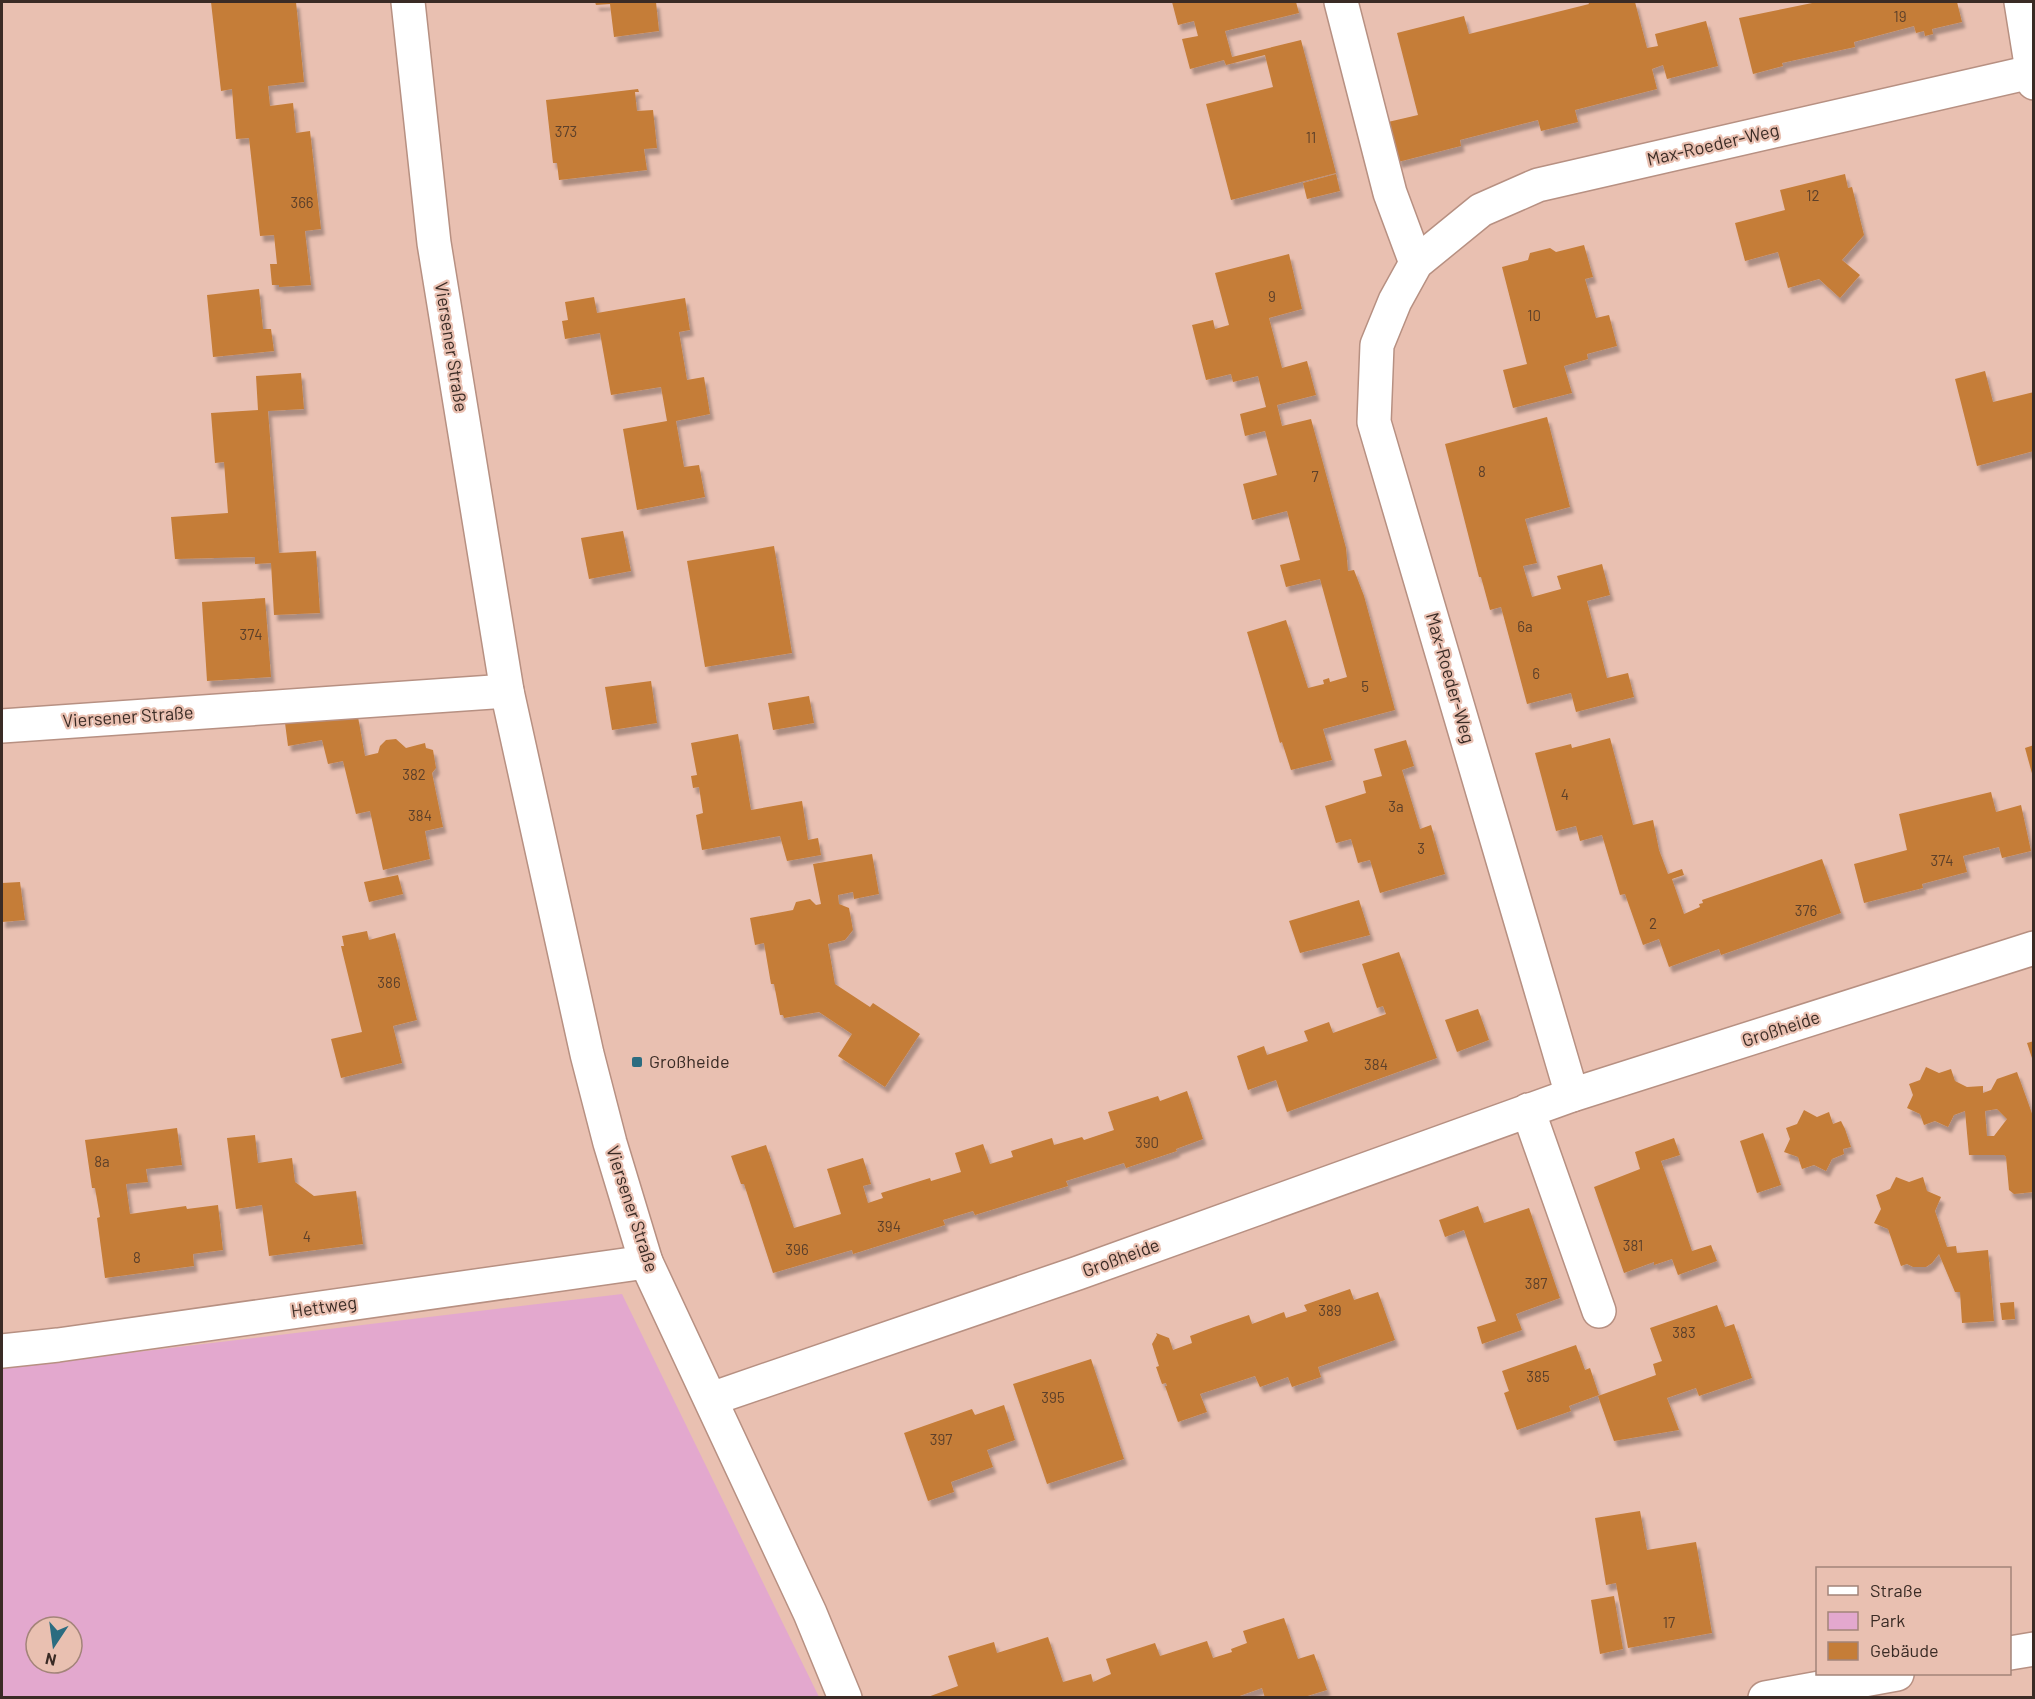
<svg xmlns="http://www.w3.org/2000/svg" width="2035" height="1699" font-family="Barlow,sans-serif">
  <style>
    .green { fill: #e3a8ce; fill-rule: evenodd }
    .building { fill: #c57d38; fill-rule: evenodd; filter: url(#shadow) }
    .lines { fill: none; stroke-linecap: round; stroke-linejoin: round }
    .minor-casing { stroke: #b79082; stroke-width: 36 }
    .tertiary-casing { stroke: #b79082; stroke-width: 36 }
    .secondary-casing { stroke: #b79082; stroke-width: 36 }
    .minor { stroke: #fff; stroke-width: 33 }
    .tertiary { stroke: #fff; stroke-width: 33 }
    .secondary { stroke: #fff; stroke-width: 33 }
    .poi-dot { fill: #2b6c80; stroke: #e9c0b1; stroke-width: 2 }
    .labels { text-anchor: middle; stroke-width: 4.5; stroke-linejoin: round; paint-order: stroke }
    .number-label { font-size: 15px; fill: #5d402a }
    .street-label { font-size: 18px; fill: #3a2b25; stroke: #e9c0b1 }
    .poi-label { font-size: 18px; fill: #3a2b25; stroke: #e9c0b1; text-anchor: start }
  </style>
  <defs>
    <filter id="shadow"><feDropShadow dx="3.5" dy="6" stdDeviation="1.5" flood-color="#0004"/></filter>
  </defs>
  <rect width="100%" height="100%" fill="#e9c0b1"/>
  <path class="green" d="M 622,1294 L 819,1697 L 2,1697 L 2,1368 ZM 36,1627 L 72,1627 L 72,1663 L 36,1663 Z"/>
  <g class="building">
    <path d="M 211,2 L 296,2 L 304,82 L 268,86 L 270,106 L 293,103 L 296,133 L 310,131 L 321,229 L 305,231 L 311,285 L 279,287 L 279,285 L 272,285 L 270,264 L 277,264 L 274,235 L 260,236 L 249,138 L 236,139 L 232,89 L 221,91 Z"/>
    <path d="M 595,2 L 656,2 L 659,31 L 614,37 L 610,4 L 596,5 Z"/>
    <path d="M 1172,2 L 1296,2 L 1299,13 L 1225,31 L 1232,57 L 1301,40 L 1336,173 L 1231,200 L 1206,104 L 1273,87 L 1265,55 L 1226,65 L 1224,60 L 1190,69 L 1182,39 L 1198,36 L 1194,21 L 1178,25 Z"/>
    <path d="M 1588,2 L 1635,2 L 1647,48 L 1658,46 L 1655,34 L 1706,21 L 1718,66 L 1667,79 L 1663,65 L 1652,69 L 1657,89 L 1575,110 L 1578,122 L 1541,131 L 1538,120 L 1460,140 L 1461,146 L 1398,162 L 1388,122 L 1418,115 L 1397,33 L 1464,16 L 1469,34 L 1589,4 Z"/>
    <path d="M 1817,2 L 1957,2 L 1962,22 L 1932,29 L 1933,34 L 1925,36 L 1924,31 L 1916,33 L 1914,26 L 1854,42 L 1855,47 L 1782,63 L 1783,66 L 1753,74 L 1739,18 Z"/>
    <path d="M 638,89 L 639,92 L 635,92 L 637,111 L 653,110 L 657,148 L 644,149 L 647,170 L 559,180 L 557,163 L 553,163 L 546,100 Z"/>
    <path d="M 1336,174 L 1340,191 L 1307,199 L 1303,183 Z"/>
    <path d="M 1845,174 L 1848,188 L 1852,187 L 1864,235 L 1842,260 L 1860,275 L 1840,298 L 1819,279 L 1788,288 L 1778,252 L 1745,261 L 1735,223 L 1785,210 L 1780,190 Z"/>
    <path d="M 1584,245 L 1593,277 L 1585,279 L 1596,318 L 1609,315 L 1617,346 L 1587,354 L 1588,359 L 1564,366 L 1572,393 L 1513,408 L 1503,370 L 1527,364 L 1502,267 L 1528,260 L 1530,253 L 1550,248 L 1556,252 Z"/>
    <path d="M 1289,254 L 1302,309 L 1269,318 L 1282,368 L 1307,361 L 1316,395 L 1277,405 L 1282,426 L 1311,419 L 1346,548 L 1348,571 L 1354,570 L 1364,596 L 1395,710 L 1323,729 L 1332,760 L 1291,770 L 1282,742 L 1280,743 L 1247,632 L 1286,620 L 1308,688 L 1324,684 L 1323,680 L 1329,678 L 1330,682 L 1347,677 L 1320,579 L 1286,587 L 1280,565 L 1300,560 L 1287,511 L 1252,520 L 1243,484 L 1277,475 L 1265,431 L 1245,436 L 1240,414 L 1266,407 L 1258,376 L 1233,382 L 1231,374 L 1206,380 L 1192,325 L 1213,320 L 1215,329 L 1229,325 L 1215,273 Z"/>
    <path d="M 259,289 L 263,329 L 271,329 L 274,351 L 213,357 L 207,295 Z"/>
    <path d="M 594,297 L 597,313 L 685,298 L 690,330 L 679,332 L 687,380 L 704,377 L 710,414 L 676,421 L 684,467 L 699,465 L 705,497 L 637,510 L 623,429 L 667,421 L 661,387 L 611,395 L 600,333 L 565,339 L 562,321 L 568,320 L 565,302 Z"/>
    <path d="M 1985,371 L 1993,402 L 2034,392 L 2034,451 L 1977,466 L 1955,379 Z"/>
    <path d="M 301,373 L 304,409 L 268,411 L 279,553 L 316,551 L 320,613 L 274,615 L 271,563 L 255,564 L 255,557 L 175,559 L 171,517 L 228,513 L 224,462 L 215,463 L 211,413 L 258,410 L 256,376 Z"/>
    <path d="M 1547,417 L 1570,507 L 1525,519 L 1537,563 L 1523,566 L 1532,597 L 1561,589 L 1557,576 L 1602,564 L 1610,595 L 1587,601 L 1607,678 L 1628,673 L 1634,697 L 1576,712 L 1571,693 L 1527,704 L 1501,607 L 1490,610 L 1481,577 L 1479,577 L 1445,444 Z"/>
    <path d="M 623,531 L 631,571 L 589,579 L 581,538 Z"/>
    <path d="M 774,546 L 792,653 L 705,667 L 687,561 Z"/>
    <path d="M 265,598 L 271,677 L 207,681 L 202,602 Z"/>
    <path d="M 651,681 L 657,723 L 612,730 L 605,687 Z"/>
    <path d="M 809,696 L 814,723 L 773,730 L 768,703 Z"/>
    <path d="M 358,717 L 365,756 L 378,753 L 380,746 L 386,740 L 396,739 L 406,748 L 425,743 L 426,748 L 433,750 L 436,768 L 432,773 L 443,827 L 425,831 L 430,859 L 383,870 L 370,811 L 356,814 L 343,761 L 328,764 L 322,740 L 288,746 L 285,723 Z"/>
    <path d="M 738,734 L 751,810 L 802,801 L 808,840 L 818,838 L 821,855 L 787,861 L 780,836 L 702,850 L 696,815 L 703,813 L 699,787 L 693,788 L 691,776 L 697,775 L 691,743 Z"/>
    <path d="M 1610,738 L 1633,825 L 1653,820 L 1659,850 L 1668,874 L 1682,869 L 1684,875 L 1672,879 L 1684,914 L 1700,907 L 1699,904 L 1703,903 L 1702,900 L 1822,859 L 1841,913 L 1721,955 L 1719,949 L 1669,967 L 1659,939 L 1643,945 L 1625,894 L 1620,895 L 1602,835 L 1580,841 L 1576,826 L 1556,831 L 1535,753 L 1571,744 L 1572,748 Z"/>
    <path d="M 1406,740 L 1414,766 L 1402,770 L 1420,829 L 1431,825 L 1445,874 L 1380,893 L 1370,860 L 1358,863 L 1351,839 L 1336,843 L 1325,806 L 1366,793 L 1363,781 L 1382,776 L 1374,749 Z"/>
    <path d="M 2034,745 L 2034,777 L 2033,777 L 2025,748 Z"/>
    <path d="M 1991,792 L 1996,812 L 2021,805 L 2031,851 L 2002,858 L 1999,847 L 1963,856 L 1967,872 L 1922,884 L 1923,888 L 1864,903 L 1854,864 L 1907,850 L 1899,814 Z"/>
    <path d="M 872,854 L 879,894 L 854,899 L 853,892 L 838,895 L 839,904 L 849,908 L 853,930 L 845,940 L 828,944 L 835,984 L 870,1007 L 873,1003 L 920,1034 L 885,1087 L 838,1056 L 852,1034 L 819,1012 L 784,1018 L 783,1015 L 780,1015 L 774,984 L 771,984 L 764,943 L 755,945 L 750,918 L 793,910 L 796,902 L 810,899 L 816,905 L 821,904 L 813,864 Z"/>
    <path d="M 398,875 L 403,894 L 369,902 L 364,882 Z"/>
    <path d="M 20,882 L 25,920 L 2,922 L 2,883 Z"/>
    <path d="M 1359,900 L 1370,935 L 1300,953 L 1289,921 Z"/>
    <path d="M 367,931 L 369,940 L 395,933 L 417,1020 L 393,1026 L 402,1063 L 341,1078 L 331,1039 L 362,1032 L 341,946 L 344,946 L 342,936 Z"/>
    <path d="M 1399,952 L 1437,1058 L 1287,1112 L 1276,1080 L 1248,1090 L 1237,1056 L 1264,1046 L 1267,1055 L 1308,1041 L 1304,1031 L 1329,1022 L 1333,1033 L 1386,1014 L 1383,1006 L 1377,1008 L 1362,964 Z"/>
    <path d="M 1478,1009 L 1489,1040 L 1457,1052 L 1445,1020 Z"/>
    <path d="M 2034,1041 L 2034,1061 L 2033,1061 L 2027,1043 Z"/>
    <path d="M 1926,1067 L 1939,1073 L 1951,1069 L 1955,1081 L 1967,1087 L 1983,1086 L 1983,1093 L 1991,1090 L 1997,1079 L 2017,1072 L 2034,1119 L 2034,1192 L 2014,1194 L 2009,1190 L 2006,1157 L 2004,1155 L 1969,1155 L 1965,1111 L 1954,1115 L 1948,1127 L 1935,1121 L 1924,1125 L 1920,1114 L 1907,1108 L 1913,1095 L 1909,1084 L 1920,1080 ZM 1997,1109 L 2007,1119 L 1994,1136 L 1987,1136 L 1985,1111 Z"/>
    <path d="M 1187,1091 L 1203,1139 L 1176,1149 L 1177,1151 L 1126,1168 L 1124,1163 L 1066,1181 L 1068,1186 L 975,1215 L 973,1211 L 943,1220 L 945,1225 L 853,1254 L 852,1250 L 773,1273 L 744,1184 L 741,1184 L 731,1156 L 766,1145 L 794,1228 L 841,1214 L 827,1169 L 863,1158 L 871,1184 L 863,1186 L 868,1203 L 883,1198 L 881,1193 L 930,1178 L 931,1181 L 961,1172 L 955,1153 L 983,1144 L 990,1164 L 1013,1157 L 1011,1151 L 1052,1138 L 1054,1145 L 1082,1137 L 1084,1140 L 1114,1130 L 1108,1112 L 1158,1096 L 1160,1101 Z"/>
    <path d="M 1804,1110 L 1817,1117 L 1829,1112 L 1833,1124 L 1841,1121 L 1845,1129 L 1851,1147 L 1843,1149 L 1844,1154 L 1832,1159 L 1826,1171 L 1814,1165 L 1802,1169 L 1798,1157 L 1784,1152 L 1790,1139 L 1786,1128 L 1797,1124 Z"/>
    <path d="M 177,1128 L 182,1165 L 146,1169 L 148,1182 L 126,1184 L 130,1214 L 186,1206 L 187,1209 L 218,1205 L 223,1250 L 193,1254 L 194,1266 L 105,1278 L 97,1218 L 100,1217 L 95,1188 L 92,1188 L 85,1140 Z"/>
    <path d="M 1763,1133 L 1781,1185 L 1757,1193 L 1740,1141 Z"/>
    <path d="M 255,1135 L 258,1163 L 292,1158 L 295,1182 L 314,1196 L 356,1191 L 363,1244 L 269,1256 L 262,1205 L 236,1209 L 227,1138 Z"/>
    <path d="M 1674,1138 L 1680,1155 L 1661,1161 L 1692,1251 L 1711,1245 L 1717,1261 L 1678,1275 L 1672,1259 L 1654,1265 L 1654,1262 L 1624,1273 L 1594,1187 L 1640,1169 L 1635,1152 Z"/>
    <path d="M 1896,1177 L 1909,1182 L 1923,1177 L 1927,1191 L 1941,1197 L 1935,1211 L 1947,1247 L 1956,1246 L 1957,1253 L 1988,1250 L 1994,1321 L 1962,1323 L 1960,1292 L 1955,1292 L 1939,1254 L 1932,1263 L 1926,1267 L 1913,1267 L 1907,1264 L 1901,1266 L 1888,1229 L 1874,1223 L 1881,1209 L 1876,1195 L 1890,1189 Z"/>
    <path d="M 1478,1206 L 1484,1223 L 1529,1208 L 1560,1298 L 1516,1314 L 1522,1330 L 1482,1344 L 1477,1327 L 1496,1321 L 1464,1230 L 1445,1237 L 1439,1220 Z"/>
    <path d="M 1350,1289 L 1354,1300 L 1378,1292 L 1395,1340 L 1318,1367 L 1321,1377 L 1292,1387 L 1288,1377 L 1260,1387 L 1255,1376 L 1200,1394 L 1207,1412 L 1178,1422 L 1165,1386 L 1167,1386 L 1166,1383 L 1162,1384 L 1156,1367 L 1159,1366 L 1152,1344 L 1157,1335 L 1156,1333 L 1169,1338 L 1173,1350 L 1192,1343 L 1190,1336 L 1214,1327 L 1249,1315 L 1252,1324 L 1284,1312 L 1286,1318 L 1307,1311 L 1304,1305 Z"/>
    <path d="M 2014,1302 L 2015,1319 L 2002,1320 L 2000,1303 Z"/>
    <path d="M 1717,1305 L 1725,1327 L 1734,1324 L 1752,1378 L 1699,1396 L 1696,1388 L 1667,1398 L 1679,1430 L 1614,1441 L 1598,1396 L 1656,1375 L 1653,1364 L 1662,1361 L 1650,1328 Z"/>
    <path d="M 1576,1345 L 1585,1370 L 1590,1368 L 1599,1395 L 1569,1406 L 1571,1411 L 1517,1430 L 1504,1393 L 1509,1391 L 1502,1371 Z"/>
    <path d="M 1091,1359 L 1124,1459 L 1047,1484 L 1013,1384 Z"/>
    <path d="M 1004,1405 L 1015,1440 L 987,1450 L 993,1467 L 951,1482 L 954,1492 L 928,1501 L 904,1433 L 972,1409 L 975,1415 Z"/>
    <path d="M 1640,1511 L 1647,1550 L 1696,1542 L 1712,1633 L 1628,1648 L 1616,1583 L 1606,1585 L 1595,1518 Z"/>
    <path d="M 1614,1596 L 1623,1649 L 1600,1654 L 1591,1600 Z"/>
    <path d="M 1284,1618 L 1298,1659 L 1314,1654 L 1327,1690 L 1301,1698 L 1265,1698 L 1262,1688 L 1234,1698 L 925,1698 L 958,1686 L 948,1656 L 994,1642 L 997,1653 L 1048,1637 L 1063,1682 L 1091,1674 L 1093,1682 L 1111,1674 L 1106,1659 L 1155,1643 L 1160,1656 L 1207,1641 L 1213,1658 L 1232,1652 L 1231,1649 L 1247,1643 L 1243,1631 Z"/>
  </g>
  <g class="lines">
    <defs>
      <g id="minor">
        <path d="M 1341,2 L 1390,193 L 1416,263"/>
        <path d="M 2021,2 L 2034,83"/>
        <path d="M 2,726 L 507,691"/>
        <path d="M 1572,1095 L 1374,422 L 1377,345 L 1395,301 L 1416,263 L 1481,210 L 1538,185 L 2031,72"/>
        <path d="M 1528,1110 L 1599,1311"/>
        <path d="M 2,1351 L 58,1345 L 646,1262"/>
        <path d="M 2010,1653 L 2034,1649"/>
        <path d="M 1765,1698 L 1897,1674"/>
      </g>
      <path id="tertiary" d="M 711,1399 L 1078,1273 L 1572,1095 L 2034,948"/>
      <path id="secondary" d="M 408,2 L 434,243 L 507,691 L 587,1054 L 610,1143 L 646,1262 L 810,1613 L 845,1698"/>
    </defs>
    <use href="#minor" class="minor-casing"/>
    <use href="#tertiary" class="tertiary-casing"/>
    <use href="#secondary" class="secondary-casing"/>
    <use href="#minor" class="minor"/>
    <use href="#tertiary" class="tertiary"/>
    <use href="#secondary" class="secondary"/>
  </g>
  <rect class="poi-dot" x="631" y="1056" width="12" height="12" rx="3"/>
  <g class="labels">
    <g class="number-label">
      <text x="1900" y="22">19</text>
      <text x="566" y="137">373</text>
      <text x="1311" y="143">11</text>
      <text x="1813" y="201">12</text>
      <text x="302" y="208">366</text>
      <text x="1272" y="302">9</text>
      <text x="1534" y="321">10</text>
      <text x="1482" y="477">8</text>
      <text x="1315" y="482">7</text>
      <text x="1525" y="632">6a</text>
      <text x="251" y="640">374</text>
      <text x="1536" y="679">6</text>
      <text x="1365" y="692">5</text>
      <text x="414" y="780">382</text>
      <text x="1565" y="800">4</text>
      <text x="1396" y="812">3a</text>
      <text x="420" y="821">384</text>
      <text x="1421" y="854">3</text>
      <text x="1942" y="866">374</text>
      <text x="1806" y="916">376</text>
      <text x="1653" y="929">2</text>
      <text x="389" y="988">386</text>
      <text x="1376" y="1070">384</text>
      <text x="1147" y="1148">390</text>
      <text x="102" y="1167">8a</text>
      <text x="889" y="1232">394</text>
      <text x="307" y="1242">4</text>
      <text x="1633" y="1251">381</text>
      <text x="797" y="1255">396</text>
      <text x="137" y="1263">8</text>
      <text x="1536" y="1289">387</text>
      <text x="1330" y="1316">389</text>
      <text x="1684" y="1338">383</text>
      <text x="1538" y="1382">385</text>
      <text x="1053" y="1403">395</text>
      <text x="941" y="1445">397</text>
      <text x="1669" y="1628">17</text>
    </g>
    <g class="street-label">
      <text transform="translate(1713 145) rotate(-13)" y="6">Max-Roeder-Weg</text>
      <text transform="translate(451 347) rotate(81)" y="6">Viersener Straße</text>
      <text transform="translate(1450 678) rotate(74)" y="6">Max-Roeder-Weg</text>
      <text transform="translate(128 717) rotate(-4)" y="6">Viersener Straße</text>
      <text transform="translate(1781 1029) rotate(-18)" y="6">Großheide</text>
      <text transform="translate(632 1209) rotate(72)" y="6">Viersener Straße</text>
      <text transform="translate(1121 1258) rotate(-20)" y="6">Großheide</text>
      <text transform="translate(324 1307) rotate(-8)" y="6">Hettweg</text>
    </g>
    <g class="poi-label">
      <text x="649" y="1068">Großheide</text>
    </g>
  </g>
  <rect width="2035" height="1699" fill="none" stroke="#3a2b25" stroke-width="6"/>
  <rect x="1816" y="1567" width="195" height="108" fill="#e9c0b1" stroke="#a38479" stroke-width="1.5"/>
  <rect x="1828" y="1586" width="30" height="9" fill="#ffffff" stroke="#a38479" stroke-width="1.5"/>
  <text x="1870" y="1597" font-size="18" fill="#3a2b25">Straße</text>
  <rect x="1828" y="1612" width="30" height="18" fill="#e3a8ce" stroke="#a38479" stroke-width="1.5"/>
  <text x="1870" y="1627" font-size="18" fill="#3a2b25">Park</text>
  <rect x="1828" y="1642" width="30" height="18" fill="#c57d38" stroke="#a38479" stroke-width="1.5"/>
  <text x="1870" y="1657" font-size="18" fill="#3a2b25">Gebäude</text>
  <g transform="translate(54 1645) rotate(193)"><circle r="28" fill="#e9c0b1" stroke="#a38479" stroke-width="1.5"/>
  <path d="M0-4.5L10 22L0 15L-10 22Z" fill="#2b6c80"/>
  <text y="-9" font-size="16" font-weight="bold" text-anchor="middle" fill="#3a2b25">N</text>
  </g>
</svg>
